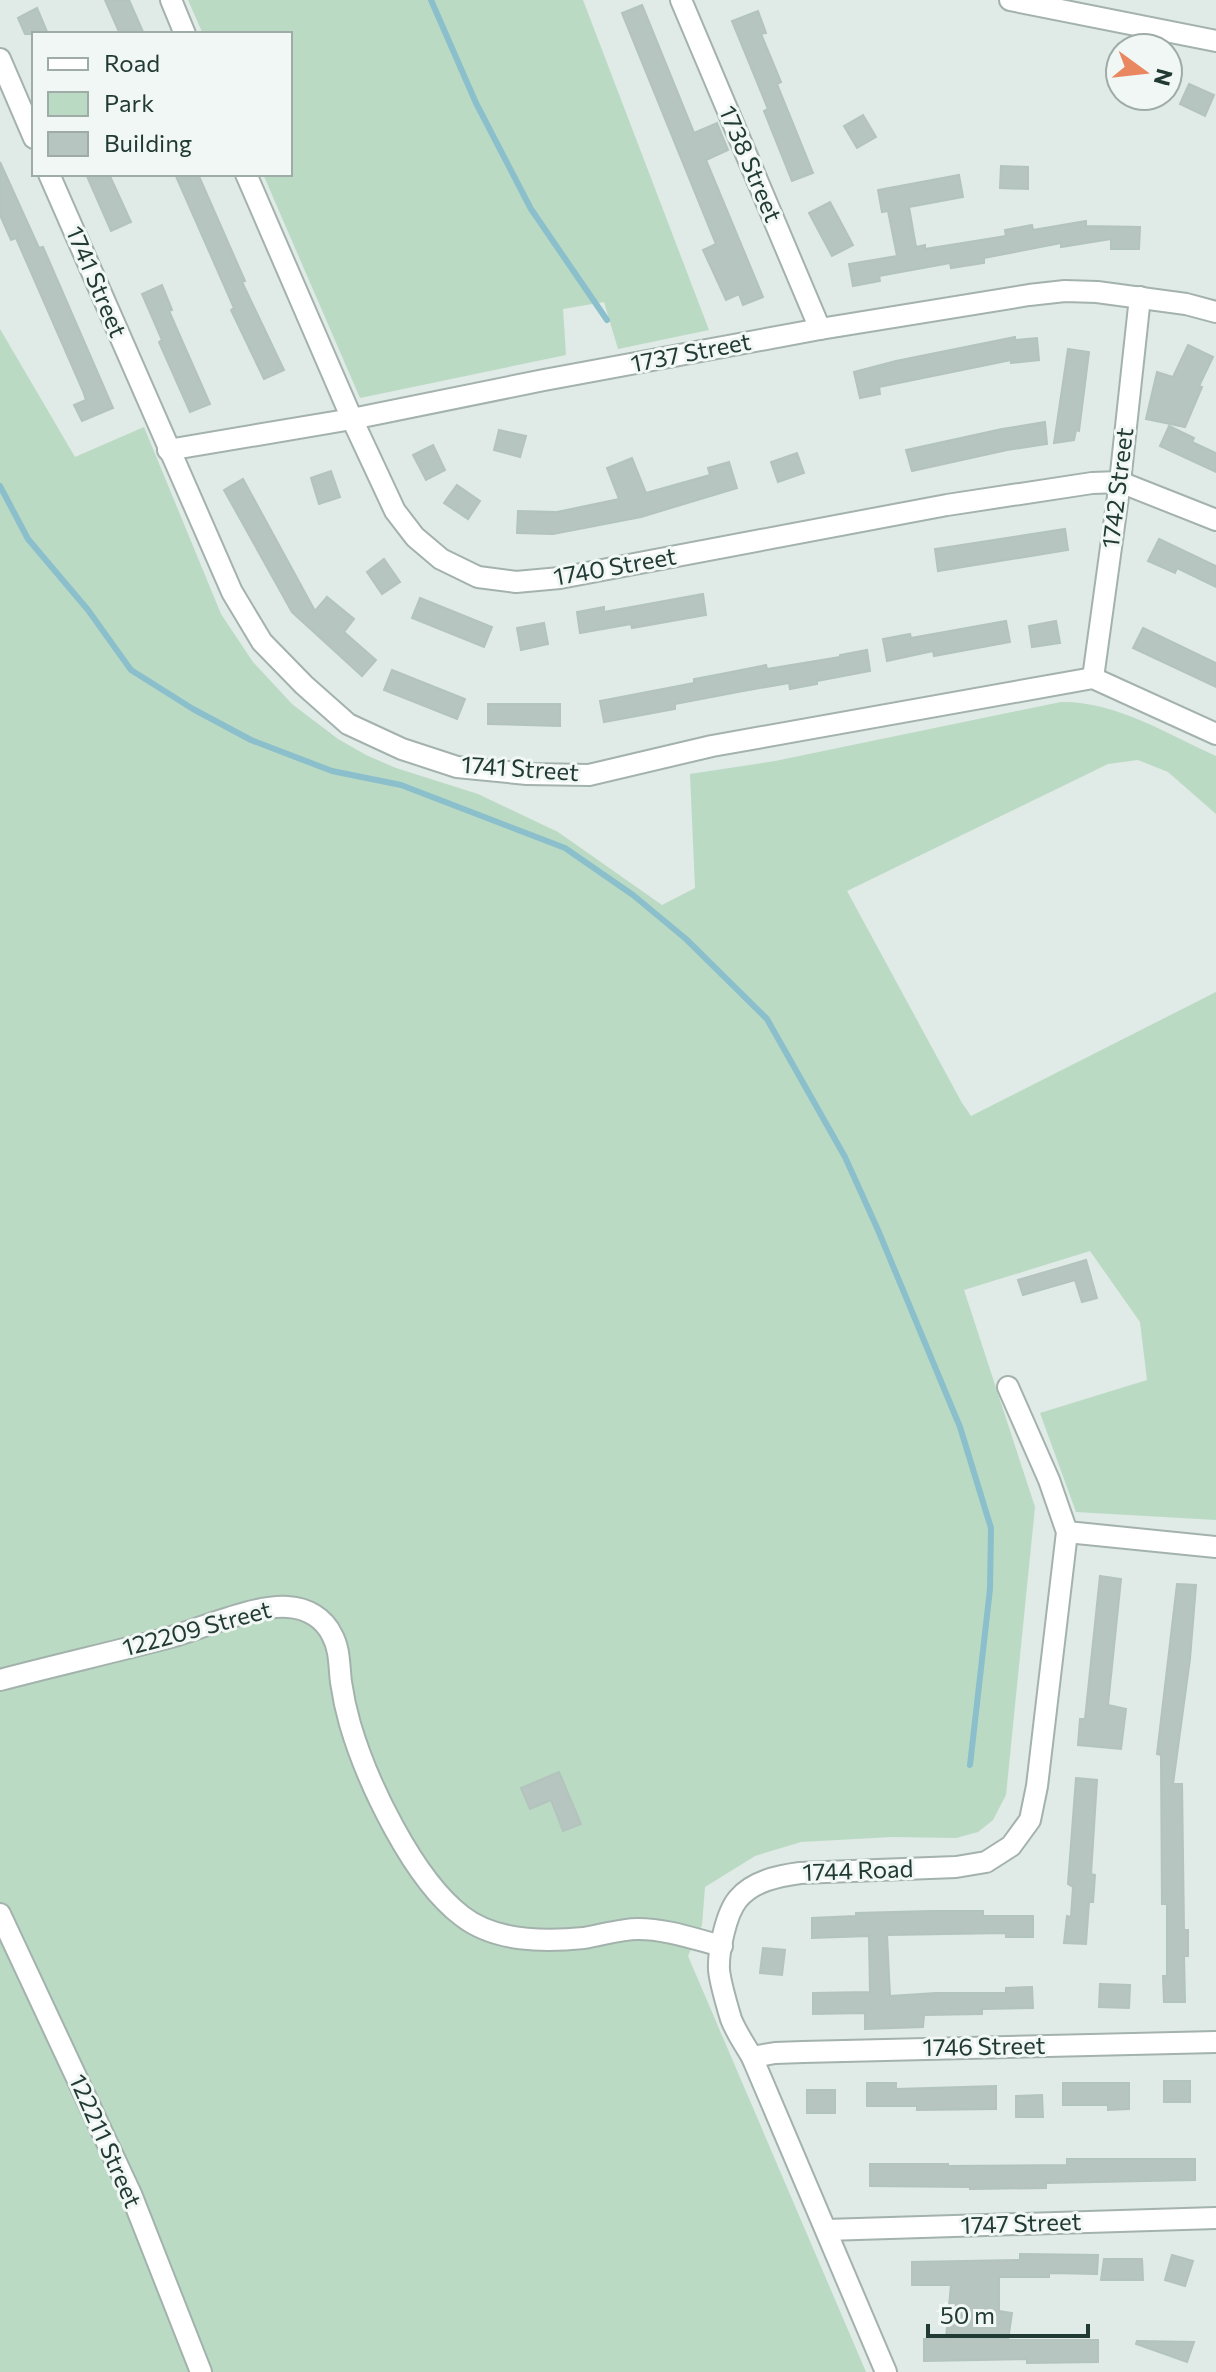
<svg xmlns="http://www.w3.org/2000/svg" width="1216" height="2372" font-family="Commissioner,sans-serif">
  <style>
    .green { fill: #badac4 }
    .lines { fill: none; stroke-linecap: round; stroke-linejoin: round }
    .stream { stroke: #8bbfcc; stroke-width: 6 }
    .building { fill: #b6c5bf; stroke: #b3c3bd; stroke-width: 2 }
    .minor-casing { stroke: #a3b2ad; stroke-width: 24 }
    .minor { stroke: #fff; stroke-width: 20 }
    .labels { text-anchor: middle; stroke-width: 6; stroke-linejoin: round; paint-order: stroke }
    .street-label { font-size: 24px; fill: #223a34; stroke: #f1f7f4 }
  </style>
  <rect width="100%" height="100%" fill="#e0eae6"/>
  <g class="green">
    <path d="M 188,0 L 583,0 L 709,330 L 618,349 L 604,302 L 563,309 L 566,355 L 360,398 L 263,174 L 290,174 L 290,34 L 203,34 Z"/>
    <path d="M 0,329 L 75,457 L 144,427 L 221,614 L 253,662 L 292,704 L 338,739 L 366,755 L 396,768 L 478,794 L 558,832 L 662,905 L 695,888 L 690,774 L 775,761 L 1061,702 C 1116,701 1167,734 1216,756 L 1216,814 L 1168,772 L 1138,760 L 1108,764 L 847,891 L 962,1103 L 971,1116 L 1216,992 L 1216,1520 L 1076,1512 L 1040,1413 L 1147,1380 L 1140,1322 L 1090,1251 L 964,1290 L 1035,1507 L 1006,1795 L 993,1820 L 978,1832 L 956,1838 L 892,1837 L 801,1842 L 755,1856 L 705,1887 L 702,1925 L 688,1956 L 866,2372 L 0,2372 Z"/>
  </g>
  <g class="lines">
    <g class="stream">
      <path d="M 431,0 L 476,103 L 531,209 L 607,320"/>
      <path d="M 0,486 L 28,539 L 88,610 L 131,670 L 193,709 L 251,740 L 332,771 L 401,785 L 565,848 L 633,895 L 686,939 L 767,1019 L 845,1157 L 878,1230 L 960,1427 L 991,1528 L 990,1589 L 970,1765"/>
    </g>
  </g>
  <g class="building">
    <path d="M 105,0 L 129,0 L 144,34 L 120,34 Z"/>
    <path d="M 642,5 L 694,133 L 717,123 L 728,150 L 706,160 L 763,297 L 743,305 L 739,294 L 726,300 L 703,250 L 716,244 L 622,13 Z"/>
    <path d="M 37,8 L 48,34 L 25,34 L 18,18 Z"/>
    <path d="M 758,11 L 766,33 L 761,34 L 781,82 L 777,84 L 813,173 L 792,181 L 764,111 L 768,109 L 732,21 Z"/>
    <path d="M 1189,84 L 1214,95 L 1205,116 L 1180,104 Z"/>
    <path d="M 863,115 L 876,137 L 857,148 L 844,126 Z"/>
    <path d="M 0,162 L 39,248 L 43,247 L 113,408 L 82,421 L 74,405 L 86,400 L 83,391 L 16,238 L 11,240 L 0,215 Z"/>
    <path d="M 1001,166 L 1028,167 L 1028,189 L 1000,188 Z"/>
    <path d="M 86,174 L 109,174 L 131,222 L 111,231 Z"/>
    <path d="M 175,174 L 198,174 L 245,281 L 242,282 L 284,370 L 264,379 L 231,310 L 234,308 Z"/>
    <path d="M 959,175 L 963,197 L 909,207 L 916,247 L 925,245 L 925,249 L 1006,236 L 1005,230 L 1032,225 L 1033,230 L 1086,221 L 1086,226 L 1140,227 L 1139,249 L 1111,249 L 1111,239 L 1061,247 L 1061,243 L 984,258 L 984,263 L 951,268 L 950,263 L 879,276 L 880,281 L 853,286 L 849,264 L 897,256 L 888,211 L 882,212 L 878,190 Z"/>
    <path d="M 830,202 L 853,245 L 832,256 L 809,213 Z"/>
    <path d="M 162,285 L 172,310 L 169,311 L 210,404 L 190,412 L 159,342 L 162,340 L 142,294 Z"/>
    <path d="M 1015,337 L 1015,340 L 1037,338 L 1039,360 L 1011,363 L 1011,360 L 879,387 L 880,394 L 860,398 L 854,372 L 896,361 Z"/>
    <path d="M 1188,345 L 1213,357 L 1199,386 L 1202,387 L 1185,427 L 1146,419 L 1157,372 L 1173,377 Z"/>
    <path d="M 1068,349 L 1089,352 L 1079,431 L 1076,430 L 1074,440 L 1054,443 Z"/>
    <path d="M 1045,422 L 1047,444 L 1007,450 L 912,471 L 906,450 L 1002,429 Z"/>
    <path d="M 1169,426 L 1194,438 L 1192,442 L 1216,453 L 1216,472 L 1160,446 Z"/>
    <path d="M 499,430 L 526,436 L 520,457 L 494,450 Z"/>
    <path d="M 433,445 L 445,470 L 426,480 L 413,455 Z"/>
    <path d="M 797,453 L 804,473 L 778,482 L 771,462 Z"/>
    <path d="M 632,458 L 646,493 L 710,475 L 708,468 L 729,462 L 737,488 L 641,517 L 553,534 L 517,533 L 518,511 L 557,512 L 619,499 L 607,468 Z"/>
    <path d="M 331,471 L 340,497 L 319,504 L 311,478 Z"/>
    <path d="M 243,479 L 315,611 L 327,597 L 354,619 L 344,632 L 376,660 L 362,676 L 292,612 L 224,490 Z"/>
    <path d="M 457,485 L 480,501 L 468,519 L 444,503 Z"/>
    <path d="M 1065,529 L 1068,550 L 938,571 L 935,549 Z"/>
    <path d="M 1159,539 L 1216,566 L 1216,587 L 1177,568 L 1175,573 L 1148,561 Z"/>
    <path d="M 384,559 L 400,582 L 382,594 L 367,572 Z"/>
    <path d="M 703,594 L 706,615 L 632,628 L 631,624 L 580,633 L 577,612 L 604,607 L 604,612 Z"/>
    <path d="M 420,598 L 492,627 L 484,647 L 412,618 Z"/>
    <path d="M 1006,621 L 1010,642 L 934,656 L 933,651 L 887,661 L 883,639 L 910,634 L 911,638 Z"/>
    <path d="M 1056,621 L 1060,643 L 1032,647 L 1029,626 Z"/>
    <path d="M 544,623 L 548,644 L 521,650 L 517,628 Z"/>
    <path d="M 1143,628 L 1216,663 L 1216,687 L 1133,648 Z"/>
    <path d="M 867,650 L 870,671 L 817,681 L 817,684 L 790,689 L 789,683 L 743,691 L 675,704 L 675,709 L 604,722 L 600,701 L 694,683 L 694,679 L 721,674 L 766,665 L 767,669 L 840,657 L 840,655 Z"/>
    <path d="M 392,670 L 465,699 L 457,719 L 384,690 Z"/>
    <path d="M 488,704 L 560,704 L 560,726 L 488,724 Z"/>
    <path d="M 1086,1260 L 1097,1298 L 1082,1302 L 1075,1280 L 1023,1295 L 1018,1280 Z"/>
    <path d="M 1100,1576 L 1121,1579 L 1108,1705 L 1126,1709 L 1121,1749 L 1078,1745 L 1080,1719 L 1085,1719 Z"/>
    <path d="M 1177,1584 L 1196,1585 L 1190,1659 L 1173,1784 L 1182,1784 L 1184,1930 L 1188,1930 L 1188,1956 L 1184,1956 L 1185,2002 L 1164,2002 L 1163,1976 L 1167,1976 L 1167,1904 L 1162,1904 L 1161,1755 L 1157,1754 Z"/>
    <path d="M 559,1772 L 581,1824 L 563,1831 L 551,1800 L 530,1809 L 521,1788 Z"/>
    <path d="M 1076,1778 L 1097,1780 L 1091,1874 L 1095,1875 L 1093,1902 L 1089,1902 L 1086,1944 L 1064,1943 L 1067,1916 L 1071,1917 L 1073,1887 L 1068,1884 Z"/>
    <path d="M 931,1911 L 983,1911 L 983,1916 L 1033,1916 L 1033,1937 L 1006,1937 L 1006,1933 L 887,1935 L 890,1996 L 936,1993 L 1006,1993 L 1006,1988 L 1032,1987 L 1033,2008 L 982,2009 L 982,2014 L 924,2015 L 923,2027 L 865,2029 L 865,2013 L 813,2014 L 813,1993 L 870,1992 L 869,1936 L 812,1938 L 812,1918 L 856,1916 L 856,1913 Z"/>
    <path d="M 763,1948 L 785,1950 L 782,1975 L 760,1973 Z"/>
    <path d="M 1100,1984 L 1130,1985 L 1129,2008 L 1099,2007 Z"/>
    <rect x="1164" y="2081" width="26" height="21"/>
    <path d="M 867,2083 L 896,2083 L 896,2089 L 996,2086 L 996,2109 L 917,2110 L 917,2106 L 867,2106 Z"/>
    <path d="M 1063,2083 L 1129,2083 L 1129,2109 L 1108,2110 L 1108,2105 L 1063,2105 Z"/>
    <rect x="807" y="2090" width="28" height="23"/>
    <path d="M 1042,2095 L 1043,2117 L 1016,2117 L 1016,2096 Z"/>
    <path d="M 1067,2159 L 1195,2159 L 1195,2180 L 1046,2183 L 1046,2188 L 970,2189 L 970,2187 L 870,2186 L 870,2164 L 948,2164 L 948,2166 L 1067,2165 Z"/>
    <path d="M 1020,2254 L 1098,2255 L 1097,2274 L 1049,2273 L 1049,2277 L 999,2277 L 999,2311 L 1012,2313 L 1008,2340 L 1098,2340 L 1098,2362 L 1027,2363 L 1027,2359 L 924,2361 L 924,2339 L 946,2338 L 951,2285 L 912,2285 L 912,2262 L 1020,2260 Z"/>
    <path d="M 1172,2255 L 1193,2261 L 1185,2286 L 1165,2280 Z"/>
    <path d="M 1104,2259 L 1142,2259 L 1143,2280 L 1101,2280 Z"/>
    <path d="M 1137,2341 L 1194,2342 L 1187,2362 L 1136,2344 Z"/>
  </g>
  <g class="lines">
    <defs>
      <g id="minor">
        <path d="M 171,0 L 185,34"/>
        <path d="M 681,0 L 820,329"/>
        <path d="M 1010,0 L 1216,41"/>
        <path d="M 0,59 L 34,138"/>
        <path d="M 49,174 L 232,592 L 262,642 L 304,685 L 348,724 L 402,749 L 457,767 L 527,774 L 589,775 L 712,746 L 1093,678 L 1216,734"/>
        <path d="M 246,174 L 352,419 L 395,511 L 415,537 L 441,559 L 478,577 L 516,582 L 560,578 L 947,505 L 1092,483 L 1120,482 L 1216,520"/>
        <path d="M 168,450 L 352,419 L 544,380 L 820,329 L 1029,295 L 1065,291 L 1097,292 L 1186,304 L 1216,312"/>
        <path d="M 1093,678 L 1120,482 L 1140,297"/>
        <path d="M 1067,1532 L 1216,1547"/>
        <path d="M 0,1680 C 57,1665 114,1652 171,1637 C 202,1628 257,1604 288,1607 C 307,1608 324,1618 332,1635 C 340,1649 339,1666 341,1682 C 343,1696 346,1710 350,1724 C 367,1782 413,1879 462,1916 C 495,1942 544,1942 584,1938 C 602,1935 621,1929 638,1929 C 667,1929 694,1939 722,1946"/>
        <path d="M 0,1914 L 131,2194 L 201,2372"/>
        <path d="M 752,2057 L 775,2053 L 803,2052 L 1216,2042"/>
        <path d="M 826,2230 L 1216,2218"/>
        <path d="M 886,2372 L 752,2057 C 745,2045 736,2032 731,2019 C 728,2009 720,1980 719,1970 C 718,1952 726,1913 738,1899 C 753,1881 778,1876 800,1873 L 956,1867 L 986,1862 L 1011,1846 L 1030,1820 L 1037,1786 L 1067,1532 L 1049,1480 L 1008,1387"/>
      </g>
    </defs>
    <use href="#minor" class="minor-casing"/>
    <use href="#minor" class="minor"/>
  </g>
  <g class="labels">
    <g class="street-label">
      <text transform="translate(750 164) rotate(67)" y="8">1738 Street</text>
      <text transform="translate(96 282) rotate(67)" y="8">1741 Street</text>
      <text transform="translate(691 353) rotate(-11)" y="8">1737 Street</text>
      <text transform="translate(1118 488) rotate(-83)" y="8">1742 Street</text>
      <text transform="translate(615 567) rotate(-10)" y="8">1740 Street</text>
      <text transform="translate(520 769) rotate(4)" y="8">1741 Street</text>
      <text transform="translate(197 1629) rotate(-15)" y="8">122209 Street</text>
      <text transform="translate(858 1871) rotate(-2)" y="8">1744 Road</text>
      <text transform="translate(984 2047) rotate(-1)" y="8">1746 Street</text>
      <text transform="translate(105 2141) rotate(66)" y="8">122211 Street</text>
      <text transform="translate(1021 2224) rotate(-2)" y="8">1747 Street</text>
    </g>
  </g>
  <rect x="32" y="32" width="260" height="144" fill="#f1f7f4" stroke="#9eaba7" stroke-width="2"/>
  <rect x="48" y="58" width="40" height="12" fill="#ffffff" stroke="#9eaba7" stroke-width="2"/>
  <text x="104" y="72" font-size="24" fill="#223a34">Road</text>
  <rect x="48" y="92" width="40" height="24" fill="#badac4" stroke="#9eaba7" stroke-width="2"/>
  <text x="104" y="112" font-size="24" fill="#223a34">Park</text>
  <rect x="48" y="132" width="40" height="24" fill="#b6c5bf" stroke="#9eaba7" stroke-width="2"/>
  <text x="104" y="152" font-size="24" fill="#223a34">Building</text>
  <g transform="translate(1144 72) rotate(105)"><circle r="38" fill="#f1f7f4" stroke="#9eaba7" stroke-width="2"/>
  <path d="M0-6L14 30L0 20L-14 30Z" fill="#e98860"/>
  <text y="-12" font-size="22" font-weight="bold" text-anchor="middle" fill="#223a34">N</text>
  </g>
  <path d="M928 2324v12h160v-12" fill="none" stroke="#223a34" stroke-width="4"/>
  <text x="940" y="2324" font-size="24" fill="#223a34" stroke="#f1f7f4" stroke-width="6" paint-order="stroke">50 m</text>
</svg>
